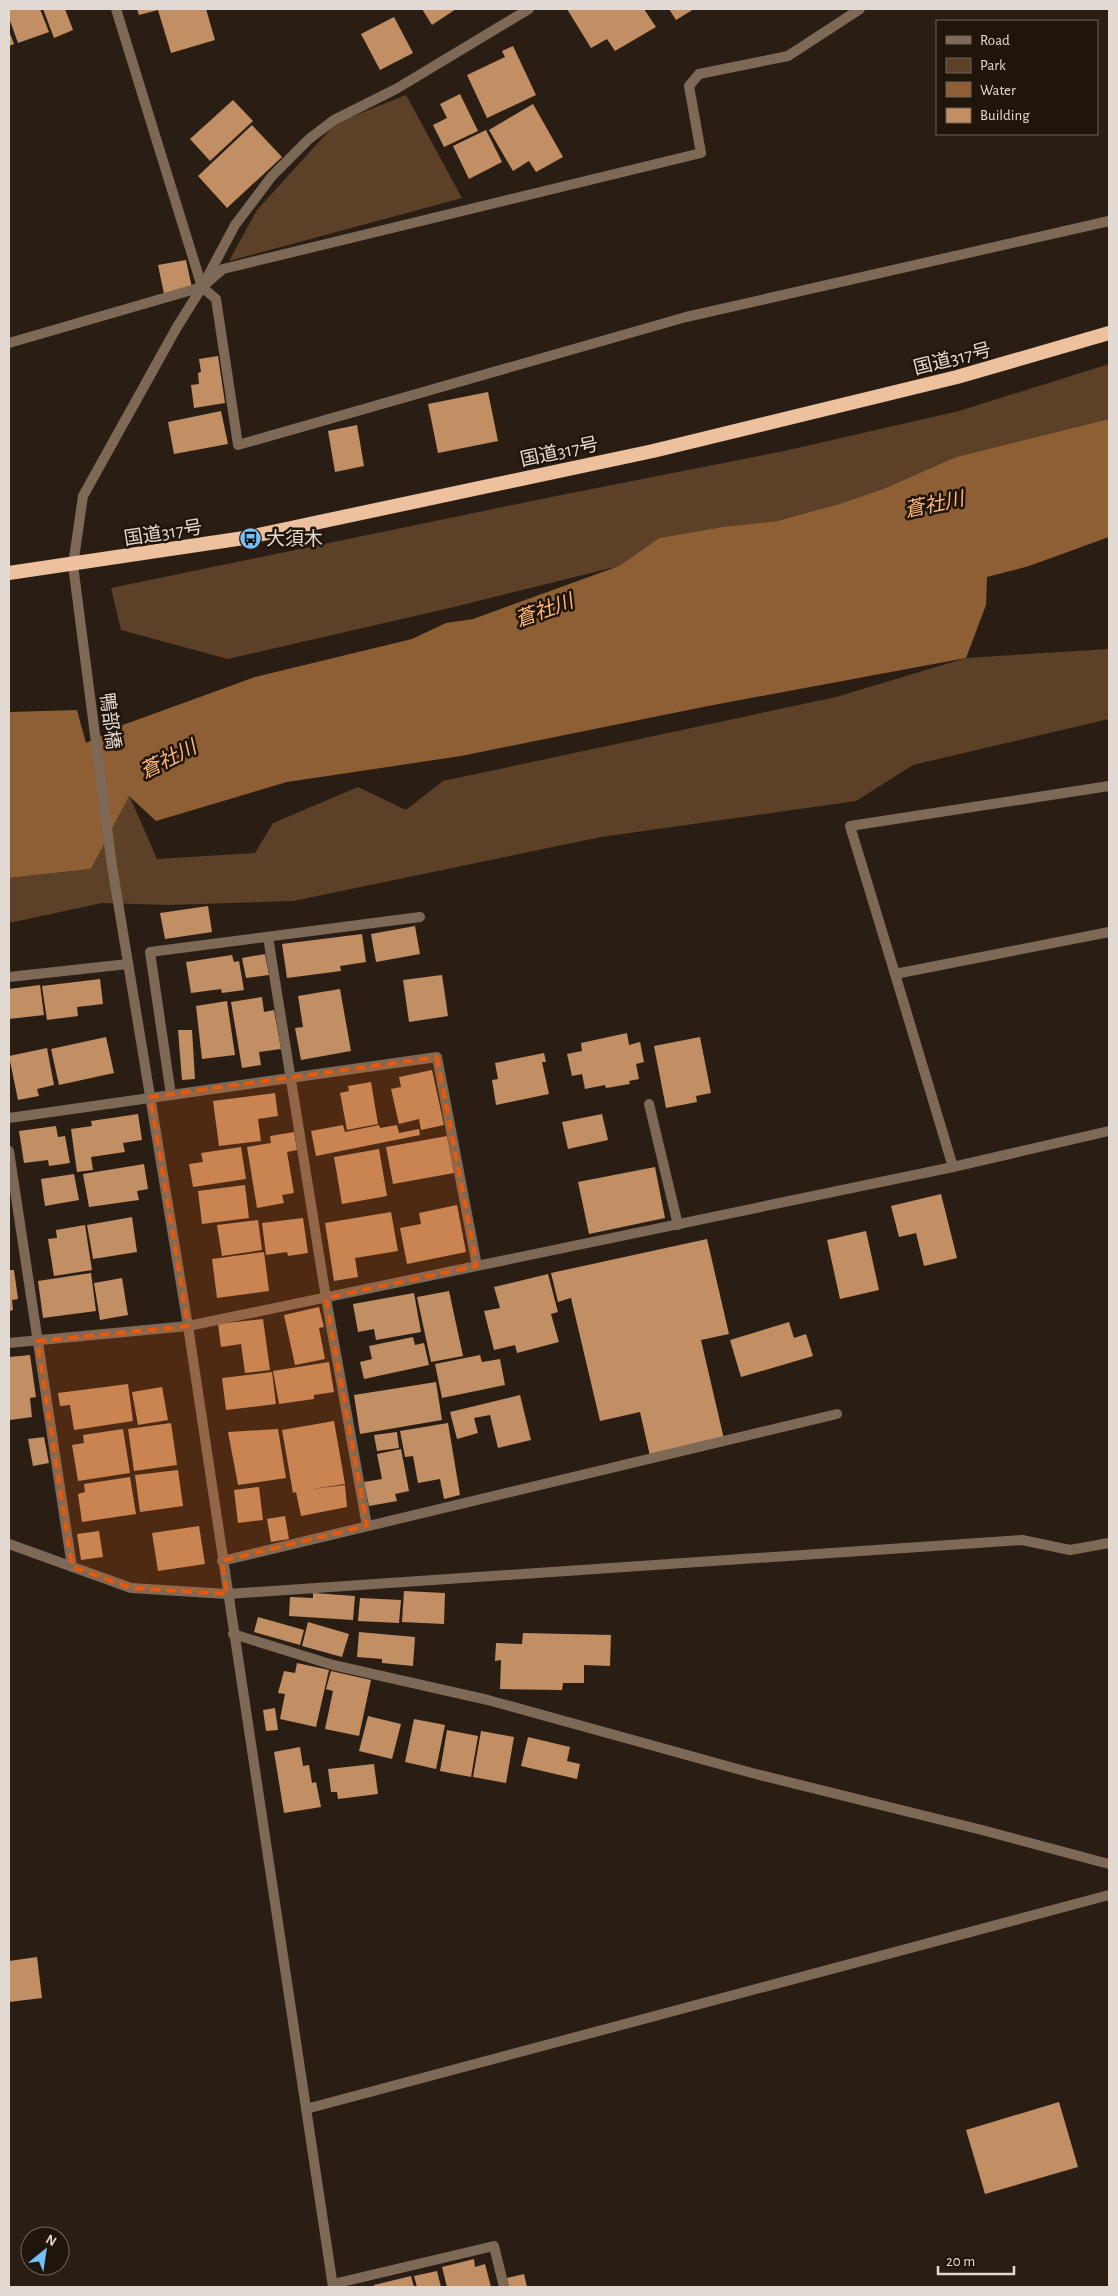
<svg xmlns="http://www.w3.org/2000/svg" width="1118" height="2296" font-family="'Alegreya Sans','Noto Sans JP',sans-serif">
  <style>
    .green { fill: #5c4028 }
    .water { fill: #8e5f34 }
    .building { fill: #c28f64 }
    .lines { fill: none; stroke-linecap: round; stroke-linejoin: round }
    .minor { stroke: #7e6957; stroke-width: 10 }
    .tertiary { stroke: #7e6957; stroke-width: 10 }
    .trunk { stroke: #edc19e; stroke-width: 14 }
    .marked { fill: #e8590c; fill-opacity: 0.2; stroke: #e8590c; stroke-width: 4; stroke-dasharray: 10 6; stroke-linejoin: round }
    .labels { text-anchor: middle; stroke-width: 5; stroke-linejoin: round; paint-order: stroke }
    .street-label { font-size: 19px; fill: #e2d9d2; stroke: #20150b }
    .poi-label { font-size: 19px; fill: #e2d9d2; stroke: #20150b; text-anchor: start }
    .water-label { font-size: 20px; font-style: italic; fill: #feb679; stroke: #20150b }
  </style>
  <rect width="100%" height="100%" fill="#2a1e14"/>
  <g class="green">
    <path d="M 406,95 L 462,198 L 229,261 L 257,210 L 336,123 Z"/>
    <path d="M 1109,364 L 1109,419 L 956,457 L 883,489 L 839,504 L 777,521 L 722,527 L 659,538 L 619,566 L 454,607 L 228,659 L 121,630 L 111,588 L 556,496 L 784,451 L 959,411 Z"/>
    <path d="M 1109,649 L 1109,719 L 913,765 L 856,801 L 601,837 L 293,901 L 168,905 L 102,903 L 9,923 L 9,878 L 91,869 L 129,795 L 157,859 L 255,853 L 273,823 L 358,787 L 406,810 L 443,781 L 836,697 L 966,658 Z"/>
  </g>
  <path class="water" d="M 1109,419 L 1109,537 L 1029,566 L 987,577 L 986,605 L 966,658 L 708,706 L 461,756 L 287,782 L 156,821 L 129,796 L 91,869 L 9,878 L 9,712 L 77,710 L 86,743 L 120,726 L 255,677 L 412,639 L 446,623 L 473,619 L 619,566 L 659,538 L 722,527 L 777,521 L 839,504 L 883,489 L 956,457 Z"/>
  <g class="building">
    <path d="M 9,9 L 40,9 L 49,32 L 18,43 L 9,18 Z"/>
    <path d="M 43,9 L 65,9 L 73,30 L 54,38 Z"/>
    <path d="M 137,9 L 206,9 L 215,40 L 171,53 L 158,10 L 139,15 Z"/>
    <path d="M 422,9 L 456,9 L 432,25 Z"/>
    <path d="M 567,9 L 644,9 L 656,27 L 615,51 L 607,39 L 591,48 Z"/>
    <path d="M 669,9 L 694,9 L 676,20 Z"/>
    <path d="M 394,17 L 413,53 L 380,70 L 361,34 Z"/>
    <path d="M 9,31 L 14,44 L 9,46 Z"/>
    <path d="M 513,46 L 536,95 L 487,118 L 467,75 L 505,57 L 502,51 Z"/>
    <path d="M 460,94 L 478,131 L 444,147 L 433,125 L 447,118 L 440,104 Z"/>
    <path d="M 233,100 L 253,121 L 210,161 L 190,139 Z"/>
    <path d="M 533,104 L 563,157 L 536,172 L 529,161 L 513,171 L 489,130 Z"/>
    <path d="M 252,125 L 282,157 L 227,208 L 198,176 Z"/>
    <path d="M 486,130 L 502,162 L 469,179 L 453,146 Z"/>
    <path d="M 186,260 L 192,288 L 164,294 L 158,265 Z"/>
    <path d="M 218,356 L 225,403 L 194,408 L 191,385 L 199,384 L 198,373 L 201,372 L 199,359 Z"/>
    <path d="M 488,392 L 498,441 L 438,453 L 428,404 Z"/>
    <path d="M 221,411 L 228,444 L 174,454 L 168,422 Z"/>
    <path d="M 357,425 L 364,466 L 335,472 L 328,431 Z"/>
    <path d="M 208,906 L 212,932 L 165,939 L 160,913 Z"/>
    <path d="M 415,926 L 420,954 L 376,962 L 371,934 Z"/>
    <path d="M 362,934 L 366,962 L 340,966 L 341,971 L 287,978 L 282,944 Z"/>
    <path d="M 265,954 L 269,975 L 246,978 L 242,958 Z"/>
    <path d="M 232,955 L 234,962 L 239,961 L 244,990 L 222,993 L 221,989 L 191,993 L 186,962 Z"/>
    <path d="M 442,975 L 448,1016 L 409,1022 L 403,980 Z"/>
    <path d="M 100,979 L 103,1004 L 77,1007 L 78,1016 L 47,1020 L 42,986 Z"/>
    <path d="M 40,985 L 44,1015 L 9,1019 L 9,989 Z"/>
    <path d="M 340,989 L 351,1051 L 301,1060 L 295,1028 L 303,1027 L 298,996 Z"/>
    <path d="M 262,997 L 264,1012 L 274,1010 L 281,1049 L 259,1052 L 261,1065 L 242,1068 L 231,1002 Z"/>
    <path d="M 227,1001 L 235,1055 L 202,1059 L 196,1006 Z"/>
    <path d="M 178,1030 L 192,1030 L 195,1079 L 182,1080 Z"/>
    <path d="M 627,1033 L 629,1045 L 640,1042 L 644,1062 L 636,1064 L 639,1079 L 629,1081 L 630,1084 L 606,1088 L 605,1085 L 585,1089 L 582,1074 L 572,1076 L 567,1054 L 582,1051 L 581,1043 Z"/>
    <path d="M 106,1037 L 114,1073 L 59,1085 L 51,1049 Z"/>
    <path d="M 700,1037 L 711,1093 L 696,1096 L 697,1102 L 666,1108 L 654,1046 Z"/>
    <path d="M 47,1048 L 54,1085 L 37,1089 L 39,1096 L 18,1100 L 9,1056 Z"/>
    <path d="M 544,1053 L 546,1062 L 542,1062 L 549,1094 L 496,1105 L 492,1080 L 498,1079 L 495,1063 Z"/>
    <path d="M 432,1070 L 444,1125 L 421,1130 L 419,1119 L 399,1124 L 391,1089 L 401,1087 L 399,1077 Z"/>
    <path d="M 371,1082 L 378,1124 L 347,1130 L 340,1093 L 349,1091 L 348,1086 Z"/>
    <path d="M 275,1093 L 278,1116 L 258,1119 L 261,1141 L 219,1146 L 213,1101 Z"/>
    <path d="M 138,1114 L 142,1140 L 123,1143 L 125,1152 L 91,1157 L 93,1170 L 77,1172 L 71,1129 L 92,1126 L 91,1121 Z"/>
    <path d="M 602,1114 L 608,1140 L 568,1149 L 562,1122 Z"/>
    <path d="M 343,1125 L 345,1132 L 379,1125 L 380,1128 L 397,1125 L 399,1133 L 419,1129 L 420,1135 L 316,1156 L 311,1131 Z"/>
    <path d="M 56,1126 L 58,1137 L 65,1136 L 70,1163 L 49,1166 L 48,1160 L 24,1163 L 19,1131 Z"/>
    <path d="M 294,1132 L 297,1150 L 287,1152 L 294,1193 L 282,1195 L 284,1203 L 257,1208 L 247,1147 L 271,1143 L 270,1136 Z"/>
    <path d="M 447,1136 L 454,1173 L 393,1184 L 386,1147 Z"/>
    <path d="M 241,1147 L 246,1179 L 193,1187 L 189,1164 L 203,1162 L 201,1153 Z"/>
    <path d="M 379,1149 L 387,1196 L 342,1204 L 334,1157 Z"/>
    <path d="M 144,1164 L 148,1189 L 137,1191 L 139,1200 L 89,1207 L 83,1174 Z"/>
    <path d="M 655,1167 L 665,1218 L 589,1234 L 578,1182 Z"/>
    <path d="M 74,1174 L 79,1200 L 45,1206 L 41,1179 Z"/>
    <path d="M 245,1185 L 249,1218 L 202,1224 L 198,1191 Z"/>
    <path d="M 941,1194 L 957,1258 L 924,1266 L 916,1233 L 899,1237 L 891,1206 Z"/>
    <path d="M 457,1205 L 466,1252 L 407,1264 L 400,1228 L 421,1224 L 419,1213 Z"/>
    <path d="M 391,1212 L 398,1251 L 355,1258 L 358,1277 L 334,1281 L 325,1223 Z"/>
    <path d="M 132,1217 L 137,1252 L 93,1259 L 87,1225 Z"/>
    <path d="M 303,1218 L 308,1253 L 288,1256 L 287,1252 L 266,1255 L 262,1223 Z"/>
    <path d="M 258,1220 L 262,1250 L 222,1256 L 217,1225 Z"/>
    <path d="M 85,1225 L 92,1270 L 54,1276 L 48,1239 L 57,1238 L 56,1230 Z"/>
    <path d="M 866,1231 L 879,1290 L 840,1299 L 827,1240 Z"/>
    <path d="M 707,1239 L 729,1334 L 701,1340 L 724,1439 L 650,1456 L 640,1412 L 600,1421 L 571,1298 L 558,1302 L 551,1273 Z"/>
    <path d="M 264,1252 L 269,1291 L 217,1298 L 212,1259 Z"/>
    <path d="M 9,1270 L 14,1270 L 18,1299 L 12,1300 L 13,1310 L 9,1311 Z"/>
    <path d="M 91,1273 L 96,1311 L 43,1318 L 38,1281 Z"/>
    <path d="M 548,1274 L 558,1312 L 551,1314 L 559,1342 L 517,1353 L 515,1345 L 494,1350 L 484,1311 L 500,1308 L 494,1287 Z"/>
    <path d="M 122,1278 L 128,1315 L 100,1320 L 94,1283 Z"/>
    <path d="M 449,1291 L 463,1356 L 431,1362 L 417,1297 Z"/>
    <path d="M 414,1293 L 421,1332 L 376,1340 L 374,1329 L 358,1332 L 353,1304 Z"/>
    <path d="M 319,1307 L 324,1327 L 319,1328 L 325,1359 L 295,1365 L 284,1315 Z"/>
    <path d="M 263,1319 L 270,1370 L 245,1373 L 241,1344 L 221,1347 L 218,1324 Z"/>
    <path d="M 789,1322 L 794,1338 L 806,1334 L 813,1356 L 741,1377 L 730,1340 Z"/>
    <path d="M 413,1337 L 415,1345 L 424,1343 L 429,1365 L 364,1379 L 360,1362 L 372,1359 L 369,1346 Z"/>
    <path d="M 30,1355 L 36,1397 L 30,1398 L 32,1417 L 10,1420 L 9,1357 Z"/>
    <path d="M 480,1355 L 482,1362 L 500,1359 L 505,1385 L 442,1398 L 435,1364 Z"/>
    <path d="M 329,1362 L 334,1392 L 314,1395 L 314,1399 L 279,1404 L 273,1371 Z"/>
    <path d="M 272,1372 L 276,1404 L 226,1410 L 222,1378 Z"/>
    <path d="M 436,1382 L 442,1420 L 360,1434 L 354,1395 Z"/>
    <path d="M 128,1384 L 133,1421 L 74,1430 L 70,1405 L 60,1406 L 58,1393 Z"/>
    <path d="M 162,1387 L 168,1420 L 138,1425 L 132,1392 Z"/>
    <path d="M 520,1395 L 531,1440 L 498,1448 L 490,1415 L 474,1418 L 478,1433 L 457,1439 L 450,1412 Z"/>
    <path d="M 334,1421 L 345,1484 L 312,1489 L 345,1485 L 347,1507 L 301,1516 L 296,1492 L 293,1493 L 282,1430 Z"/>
    <path d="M 171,1423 L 177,1465 L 134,1471 L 128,1429 Z"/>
    <path d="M 448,1423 L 460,1495 L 444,1499 L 440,1479 L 418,1483 L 413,1456 L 405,1457 L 400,1431 Z"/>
    <path d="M 123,1429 L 130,1473 L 78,1481 L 72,1445 L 84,1443 L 83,1435 Z"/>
    <path d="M 278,1429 L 286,1478 L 238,1485 L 228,1432 Z"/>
    <path d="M 397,1432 L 399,1448 L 377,1451 L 374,1435 Z"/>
    <path d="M 44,1437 L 49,1463 L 33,1466 L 28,1439 Z"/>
    <path d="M 401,1449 L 409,1491 L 395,1494 L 397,1501 L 369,1506 L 364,1482 L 382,1479 L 377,1454 Z"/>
    <path d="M 178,1470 L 183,1506 L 140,1512 L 135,1475 Z"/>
    <path d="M 130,1477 L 136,1514 L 82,1522 L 78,1494 L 85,1492 L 84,1484 Z"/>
    <path d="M 259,1487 L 263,1520 L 238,1523 L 234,1490 Z"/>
    <path d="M 285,1516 L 289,1539 L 271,1542 L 267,1519 Z"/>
    <path d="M 199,1526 L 205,1564 L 158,1571 L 152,1533 Z"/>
    <path d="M 99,1531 L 103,1557 L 81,1560 L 77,1534 Z"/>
    <path d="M 404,1591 L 445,1593 L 444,1624 L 402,1622 Z"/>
    <path d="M 313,1593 L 355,1596 L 353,1620 L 289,1616 L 290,1597 L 313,1598 Z"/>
    <path d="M 360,1598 L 401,1600 L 399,1623 L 358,1621 Z"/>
    <path d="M 258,1617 L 304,1630 L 300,1645 L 254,1632 Z"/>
    <path d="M 308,1622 L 349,1634 L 342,1657 L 302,1646 Z"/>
    <path d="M 359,1632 L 415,1637 L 413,1666 L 382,1663 L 382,1659 L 357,1657 Z"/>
    <path d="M 523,1633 L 611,1635 L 610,1666 L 584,1665 L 584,1683 L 563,1683 L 562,1690 L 500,1689 L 501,1660 L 495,1661 L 496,1643 L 522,1644 Z"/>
    <path d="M 297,1663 L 329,1670 L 316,1727 L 280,1719 L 285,1694 L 278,1693 L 284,1671 L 295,1673 Z"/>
    <path d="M 331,1671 L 371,1680 L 359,1736 L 325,1729 L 333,1691 L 326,1689 Z"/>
    <path d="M 275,1708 L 278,1730 L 266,1731 L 263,1710 Z"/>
    <path d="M 368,1716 L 401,1724 L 392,1759 L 359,1751 Z"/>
    <path d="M 414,1719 L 445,1725 L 436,1769 L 405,1762 Z"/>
    <path d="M 447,1730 L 478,1736 L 471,1777 L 440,1771 Z"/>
    <path d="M 481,1731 L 514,1737 L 506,1783 L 473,1777 Z"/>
    <path d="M 528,1737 L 570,1747 L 567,1761 L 580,1764 L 577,1779 L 521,1766 Z"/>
    <path d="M 300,1747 L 303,1766 L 309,1765 L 312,1783 L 316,1782 L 321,1807 L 284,1813 L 274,1752 Z"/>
    <path d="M 374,1764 L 378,1794 L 338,1799 L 337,1792 L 331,1792 L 328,1769 Z"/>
    <path d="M 37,1957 L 42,1998 L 9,2002 L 9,1961 Z"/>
    <path d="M 1059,2102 L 1078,2167 L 985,2194 L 966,2130 Z"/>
    <path d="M 474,2259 L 475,2267 L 485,2264 L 491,2287 L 447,2287 L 442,2267 Z"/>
    <path d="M 437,2271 L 441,2287 L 417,2287 L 414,2276 Z"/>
    <path d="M 524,2274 L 527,2287 L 509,2287 L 507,2278 Z"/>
    <path d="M 411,2276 L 414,2287 L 374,2287 L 374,2285 Z"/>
  </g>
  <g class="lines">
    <g class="minor">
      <path d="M 116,9 L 202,287 L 216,299 L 238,445 L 686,317 L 1109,221"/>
      <path d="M 9,343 L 202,287 L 223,269 L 701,153 L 689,86 L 699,74 L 788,56 L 860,9"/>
      <path d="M 73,565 L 83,496 L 177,327 L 202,287 L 235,225 L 272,176 L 309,139 L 334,120 L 396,89 L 529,9"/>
      <path d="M 268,937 L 326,1298 L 367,1526"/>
      <path d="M 895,974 L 850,826 L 1109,786"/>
      <path d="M 9,977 L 128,964"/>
      <path d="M 171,1095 L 437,1057 L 477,1266"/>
      <path d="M 649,1104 L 678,1225"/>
      <path d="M 9,1118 L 171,1095 L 150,952 L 420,917"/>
      <path d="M 9,1151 L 72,1567"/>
      <path d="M 953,1167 L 895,974 L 1109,932"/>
      <path d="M 9,1343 L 188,1326 L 953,1167 L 1109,1131"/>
      <path d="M 9,1544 L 131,1588 L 227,1594 L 1022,1540 L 1070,1550 L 1109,1543"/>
      <path d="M 222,1561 L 837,1414"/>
      <path d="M 233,1634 L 333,1665 L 488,1700 L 752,1773 L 982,1830 L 1109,1864"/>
      <path d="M 306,2109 L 1109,1895"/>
      <path d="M 333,2284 L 494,2246 L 504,2287"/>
    </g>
    <path class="tertiary" d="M 73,565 L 112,866 L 188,1326 L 333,2287"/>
    <path class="trunk" d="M 9,573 L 244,538 L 653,451 L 957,377 L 1109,333"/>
  </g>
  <path class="marked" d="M 437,1057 L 477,1266 L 326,1298 L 367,1526 L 222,1561 L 227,1594 L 131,1588 L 72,1567 L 37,1341 L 188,1326 L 150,1097 Z"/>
  <defs>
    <symbol id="bus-disc" viewBox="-11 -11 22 22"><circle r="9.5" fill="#75c0f6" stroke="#20150b"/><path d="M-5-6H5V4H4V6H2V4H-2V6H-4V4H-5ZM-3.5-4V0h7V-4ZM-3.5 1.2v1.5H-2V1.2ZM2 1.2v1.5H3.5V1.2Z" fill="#111"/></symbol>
  </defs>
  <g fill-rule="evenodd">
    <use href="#bus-disc" x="238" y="526" width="25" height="25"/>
  </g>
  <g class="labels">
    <g class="street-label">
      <text transform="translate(952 358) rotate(-14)" y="7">国道317号</text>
      <text transform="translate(559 451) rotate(-12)" y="7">国道317号</text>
      <text transform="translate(163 532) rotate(-9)" y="7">国道317号</text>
      <text transform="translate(111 721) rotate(83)" y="7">鴨部橋</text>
    </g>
    <g class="poi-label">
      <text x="266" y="545">大須木</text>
    </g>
    <g class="water-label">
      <text transform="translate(934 504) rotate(-12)" y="7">蒼社川</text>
      <text transform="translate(544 610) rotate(-20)" y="7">蒼社川</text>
      <text transform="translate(168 759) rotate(-27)" y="7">蒼社川</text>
    </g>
  </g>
  <rect width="1118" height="2296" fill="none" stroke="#e2d9d2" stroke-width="20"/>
  <rect x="936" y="20" width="162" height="115" fill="#20150b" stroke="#6e635b"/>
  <rect x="946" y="36" width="25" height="8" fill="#7e6957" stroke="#6e635b"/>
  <text x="980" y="45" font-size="15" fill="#e2d9d2">Road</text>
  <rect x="946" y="58" width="25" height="15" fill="#5c4028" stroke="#6e635b"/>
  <text x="980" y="70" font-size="15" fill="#e2d9d2">Park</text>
  <rect x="946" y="82" width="25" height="15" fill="#8e5f34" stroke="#6e635b"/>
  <text x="980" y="95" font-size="15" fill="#e2d9d2">Water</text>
  <rect x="946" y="108" width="25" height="15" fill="#c28f64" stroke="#6e635b"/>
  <text x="980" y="120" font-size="15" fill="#e2d9d2">Building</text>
  <g transform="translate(45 2251) rotate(30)"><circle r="24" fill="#20150b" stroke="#6e635b"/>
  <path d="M0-4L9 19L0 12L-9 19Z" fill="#75c0f6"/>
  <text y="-8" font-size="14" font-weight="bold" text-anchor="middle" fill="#e2d9d2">N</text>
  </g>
  <path d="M938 2266v8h76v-8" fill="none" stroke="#e2d9d2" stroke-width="2.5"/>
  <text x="946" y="2266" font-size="15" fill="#e2d9d2" stroke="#20150b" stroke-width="4" paint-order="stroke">20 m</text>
</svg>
